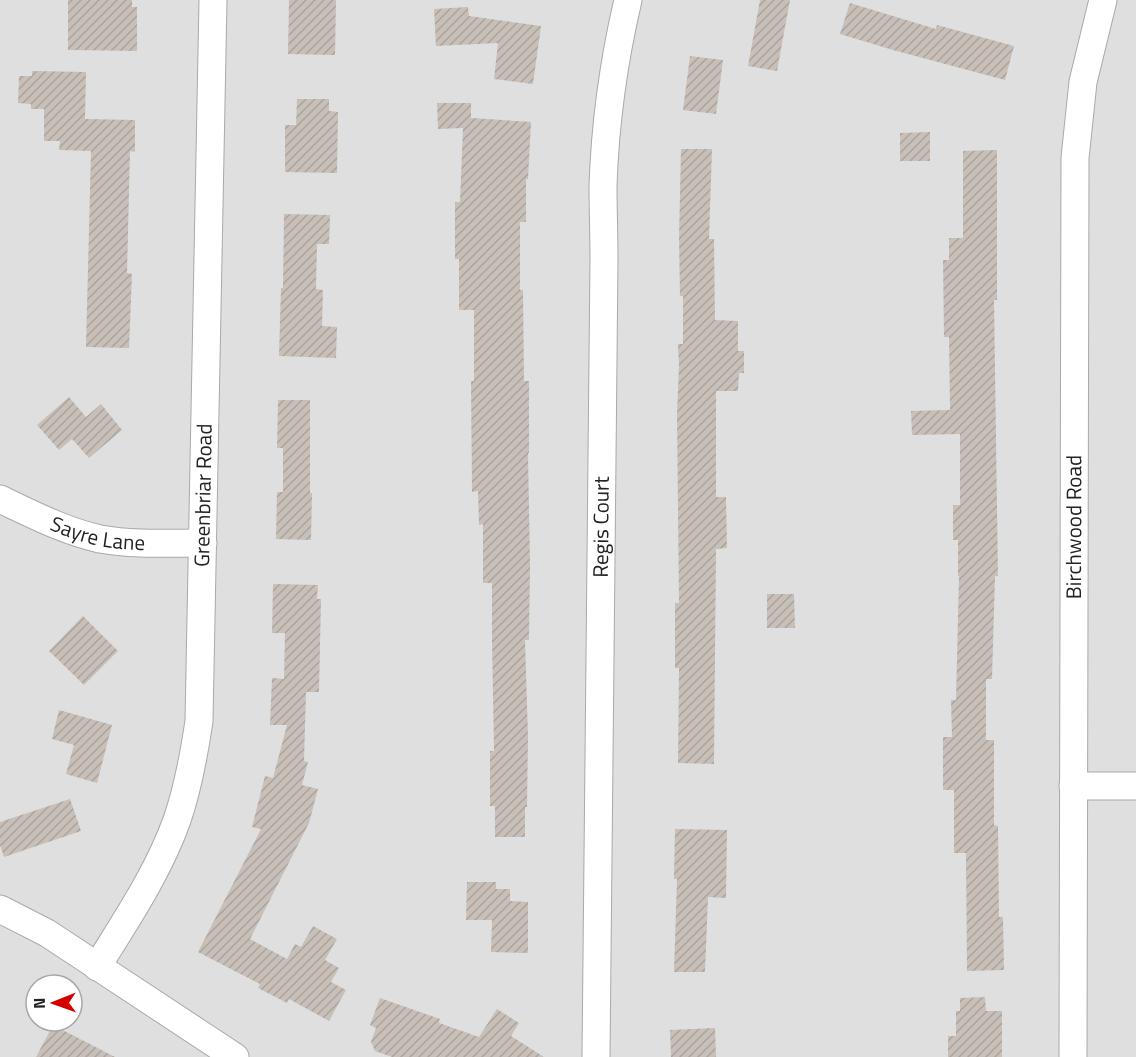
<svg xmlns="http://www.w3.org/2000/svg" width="1136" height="1057" font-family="'Titillium Web',sans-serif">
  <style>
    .residential { fill: #e0dfdf; fill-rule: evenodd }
    .building { fill: url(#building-hatch) }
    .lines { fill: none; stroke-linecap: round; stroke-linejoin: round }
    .minor-casing { stroke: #a9a9a9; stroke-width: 29 }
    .minor { stroke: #fff; stroke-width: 27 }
    .labels { text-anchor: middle; stroke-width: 6; stroke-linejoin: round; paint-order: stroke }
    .street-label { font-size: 21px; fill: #222; stroke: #fff }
  </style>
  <defs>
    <pattern id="building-hatch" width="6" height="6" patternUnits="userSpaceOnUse" patternTransform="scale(1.5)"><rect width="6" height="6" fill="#c7bfb8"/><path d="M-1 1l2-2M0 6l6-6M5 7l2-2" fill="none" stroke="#aba49e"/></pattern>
  </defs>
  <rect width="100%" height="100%" fill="#f2efe9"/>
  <path class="residential" d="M 0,0 L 1136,0 L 1136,1057 L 0,1057 ZM 36,985 L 72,985 L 72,1021 L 36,1021 Z"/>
  <g class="building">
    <path d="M 68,0 L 132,0 L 132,7 L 137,7 L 137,51 L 68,50 Z"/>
    <path d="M 289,0 L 336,0 L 335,55 L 288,54 Z"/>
    <path d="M 760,0 L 790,0 L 777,71 L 748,66 Z"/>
    <path d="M 850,3 L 936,29 L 937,25 L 1014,46 L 1005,80 L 893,50 L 840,34 Z"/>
    <path d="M 468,7 L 469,16 L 541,26 L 533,84 L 494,79 L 498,43 L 436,46 L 434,9 Z"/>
    <path d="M 690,56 L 723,60 L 716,114 L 683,110 Z"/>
    <path d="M 32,71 L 86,72 L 85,119 L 135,120 L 135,152 L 130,151 L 127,273 L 132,274 L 129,348 L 86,347 L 91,151 L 59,150 L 60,141 L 44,141 L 44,109 L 31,109 L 31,104 L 18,103 L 19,76 L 32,76 Z"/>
    <path d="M 297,99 L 329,99 L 329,111 L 338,112 L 337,173 L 285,172 L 285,125 L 296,125 Z"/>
    <path d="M 437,103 L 471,103 L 471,118 L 531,122 L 528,179 L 526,179 L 526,222 L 520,222 L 520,290 L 523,290 L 524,381 L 529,381 L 529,453 L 528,453 L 530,565 L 529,640 L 525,640 L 528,737 L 527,807 L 525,807 L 525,837 L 495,837 L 495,806 L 490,806 L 490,751 L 494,751 L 492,640 L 492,583 L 483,583 L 483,524 L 479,525 L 478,491 L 472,492 L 471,381 L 474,381 L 474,310 L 459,310 L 459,259 L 455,259 L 455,202 L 460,202 L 463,128 L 438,129 Z"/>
    <path d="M 930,132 L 930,161 L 900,161 L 900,133 Z"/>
    <path d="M 681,149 L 712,149 L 709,239 L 714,239 L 715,320 L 738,321 L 738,351 L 744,351 L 744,373 L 739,373 L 738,391 L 716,391 L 716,497 L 726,497 L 727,548 L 716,549 L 714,764 L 678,763 L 679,668 L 675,668 L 675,603 L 679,603 L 677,415 L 679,366 L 678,344 L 683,344 L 683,296 L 680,296 L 679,239 Z"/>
    <path d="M 997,150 L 997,300 L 994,300 L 998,576 L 995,576 L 992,679 L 986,679 L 986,740 L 994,740 L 994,825 L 998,826 L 999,917 L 1003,917 L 1004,970 L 967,971 L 966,853 L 954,853 L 954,790 L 943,790 L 943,737 L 952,737 L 951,700 L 956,700 L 959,576 L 958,576 L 958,540 L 953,540 L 953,505 L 960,505 L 960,434 L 912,435 L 911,411 L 950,410 L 949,337 L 944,337 L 943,260 L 949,260 L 949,238 L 963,238 L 963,151 Z"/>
    <path d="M 284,214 L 330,215 L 329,244 L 317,244 L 316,289 L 323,290 L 322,326 L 337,327 L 336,358 L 279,356 L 281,288 L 283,288 Z"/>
    <path d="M 69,397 L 86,417 L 101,404 L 122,430 L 89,458 L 72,439 L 59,450 L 37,425 Z"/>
    <path d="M 278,400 L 310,400 L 310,493 L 312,493 L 311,540 L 276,539 L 277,492 L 283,492 L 283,448 L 277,448 Z"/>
    <path d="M 273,584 L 318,585 L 317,599 L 321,599 L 319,692 L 306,692 L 304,761 L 308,762 L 302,785 L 318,789 L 309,823 L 250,939 L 287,959 L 295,944 L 301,947 L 313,926 L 337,939 L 325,960 L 339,968 L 331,982 L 346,990 L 329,1021 L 289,999 L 287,1003 L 258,988 L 260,984 L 198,952 L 261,829 L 252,827 L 265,776 L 273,778 L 287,725 L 270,725 L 272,678 L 284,679 L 285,633 L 272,633 Z"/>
    <path d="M 767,594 L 794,594 L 795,628 L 767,628 Z"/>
    <path d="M 83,616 L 118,651 L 84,685 L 49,651 Z"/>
    <path d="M 59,710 L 112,725 L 97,783 L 66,774 L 74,745 L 52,739 Z"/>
    <path d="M 70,799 L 81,831 L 4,857 L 0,845 L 0,822 Z"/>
    <path d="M 675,829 L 727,830 L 726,898 L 708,897 L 705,972 L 674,972 L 677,879 L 674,879 Z"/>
    <path d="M 467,882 L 496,882 L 496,889 L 510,889 L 510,901 L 528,902 L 528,953 L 491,952 L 492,920 L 466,920 Z"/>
    <path d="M 985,997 L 986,1011 L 1002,1011 L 1002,1057 L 948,1057 L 948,1036 L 956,1036 L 956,1011 L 960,1011 L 960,998 Z"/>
    <path d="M 380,998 L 440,1019 L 439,1023 L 479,1037 L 497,1009 L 519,1023 L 511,1036 L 544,1057 L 392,1057 L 375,1051 L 371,1042 L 376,1028 L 370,1025 Z"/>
    <path d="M 53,1025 L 115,1057 L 36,1057 Z"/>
    <path d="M 715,1028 L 716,1057 L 671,1057 L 670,1030 Z"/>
  </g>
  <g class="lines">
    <defs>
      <g id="minor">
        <path id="s1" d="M 0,499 C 32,514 64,531 100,539 C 133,545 169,543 203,543"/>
        <path d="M 1073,786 L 1136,786"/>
        <path d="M 0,909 L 47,933 L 235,1057"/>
        <path id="s2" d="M 97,967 C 126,920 158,873 177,820 C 188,788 194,755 199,721 L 213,0"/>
        <path id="s3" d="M 596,1057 L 604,259 C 604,235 603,210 603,186 C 605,124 614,60 628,0"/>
        <path id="s4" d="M 1073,1057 L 1075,158 L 1083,82 L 1103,0"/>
      </g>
    </defs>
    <use href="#minor" class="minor-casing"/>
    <use href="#minor" class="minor"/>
  </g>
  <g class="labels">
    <g class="street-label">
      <text dy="7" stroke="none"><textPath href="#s2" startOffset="495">Greenbriar Road</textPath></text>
      <text dy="7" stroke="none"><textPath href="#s4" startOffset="530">Birchwood Road</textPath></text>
      <text dy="7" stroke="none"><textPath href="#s3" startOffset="530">Regis Court</textPath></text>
      <text dy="7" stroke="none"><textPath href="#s1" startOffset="105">Sayre Lane</textPath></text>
    </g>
  </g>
  <g transform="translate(54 1003) rotate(269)"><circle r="28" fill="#ffffff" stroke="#a7a7a7" stroke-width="1.5"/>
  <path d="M0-4.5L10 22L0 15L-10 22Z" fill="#d40000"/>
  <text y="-9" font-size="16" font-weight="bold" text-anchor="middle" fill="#222222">N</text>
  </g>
</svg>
